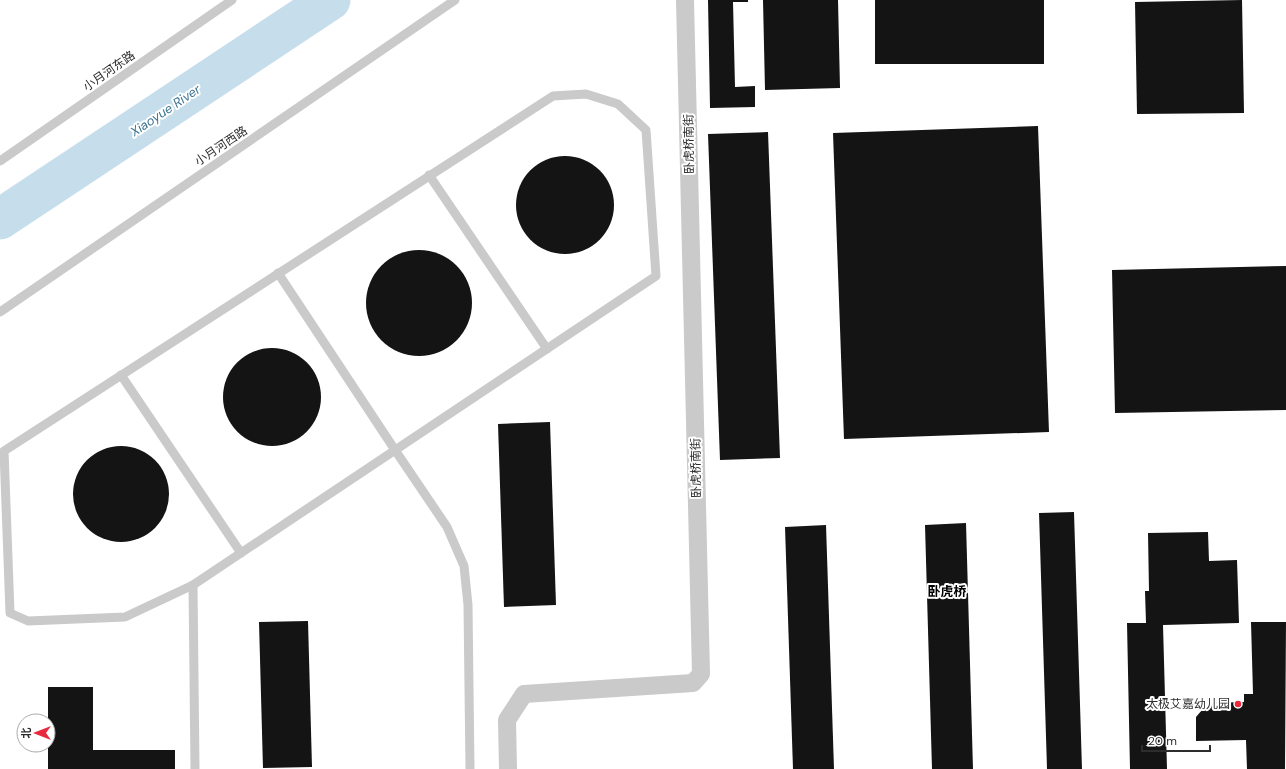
<svg xmlns="http://www.w3.org/2000/svg" width="1286" height="769" font-family="'DM Sans','Noto Sans SC',sans-serif">
  <style>
    .lines { fill: none; stroke-linecap: round; stroke-linejoin: round }
    .river { stroke: #c6deec; stroke-width: 41 }
    .building { fill: #141414 }
    .lane { stroke: #cacaca; stroke-width: 9 }
    .street { stroke: #cacaca; stroke-width: 18 }
    .poi-dot { fill: #e92a3e; stroke: #fff; stroke-width: 1.5 }
    .labels { text-anchor: middle; stroke-width: 4; stroke-linejoin: round; paint-order: stroke }
    .street-label { font-size: 12px; fill: #2d2d2d; stroke: #fff }
    .poi-label { font-size: 12px; fill: #2d2d2d; stroke: #fff; text-anchor: end }
    .water-label { font-size: 13px; font-style: italic; fill: #3a7291; stroke: #fff }
    .neighbourhood-label { font-size: 13px; font-weight: bold; fill: #000; stroke: #fff }
  </style>
  <rect width="100%" height="100%" fill="#fff"/>
  <g class="lines">
    <path class="river" d="M 0,219 L 330,0"/>
  </g>
  <g class="building">
    <path d="M 708,0 L 748,0 L 748,2 L 733,2 L 735,87 L 755,86 L 755,107 L 710,108 Z"/>
    <path d="M 763,0 L 838,0 L 840,88 L 765,90 Z"/>
    <rect x="875" y="0" width="169" height="64"/>
    <path d="M 1242,0 L 1244,113 L 1137,114 L 1135,2 Z"/>
    <path d="M 1038,126 L 1049,432 L 844,439 L 833,133 Z"/>
    <path d="M 768,132 L 780,458 L 720,460 L 708,134 Z"/>
    <circle cx="565" cy="205" r="49"/>
    <circle cx="419" cy="303" r="53"/>
    <path d="M 1286,266 L 1286,410 L 1115,413 L 1112,270 Z"/>
    <circle cx="272" cy="397" r="49"/>
    <path d="M 550,422 L 556,605 L 504,607 L 498,424 Z"/>
    <circle cx="121" cy="494" r="48"/>
    <path d="M 1074,512 L 1082,769 L 1047,769 L 1039,513 Z"/>
    <path d="M 966,523 L 973,769 L 932,769 L 925,525 Z"/>
    <path d="M 826,525 L 834,769 L 793,769 L 785,527 Z"/>
    <path d="M 1208,532 L 1209,561 L 1237,560 L 1239,623 L 1163,625 L 1167,769 L 1130,769 L 1127,623 L 1146,623 L 1145,591 L 1149,591 L 1148,533 Z"/>
    <path d="M 308,621 L 312,767 L 263,768 L 259,622 Z"/>
    <path d="M 1251,622 L 1286,622 L 1285,769 L 1247,769 L 1246,740 L 1196,741 L 1196,717 L 1208,703 L 1244,702 L 1244,694 L 1253,694 Z"/>
    <path d="M 48,687 L 93,687 L 93,750 L 175,750 L 175,769 L 48,769 Z"/>
  </g>
  <g class="lines">
    <g class="lane">
      <path d="M 586,94 L 618,104 L 646,130 L 656,276 L 193,585 L 125,617 L 28,621 L 10,613 L 4,451 L 553,96 Z"/>
      <path d="M 0,161 L 232,0"/>
      <path d="M 429,175 L 547,349"/>
      <path d="M 278,273 L 395,450 L 447,527 L 464,566 L 468,605 L 470,769"/>
      <path d="M 0,312 L 455,0"/>
      <path d="M 121,375 L 241,553"/>
      <path d="M 193,585 L 195,769"/>
    </g>
    <path class="street" d="M 508,769 L 507,720 L 524,694 L 693,683 L 701,674 L 685,0"/>
  </g>
  <circle class="poi-dot" cx="1238" cy="704" r="4"/>
  <g class="labels">
    <g class="street-label">
      <text transform="translate(109 71) rotate(-35)" y="4">小月河东路</text>
      <text transform="translate(689 144) rotate(-91)" y="4">卧虎桥南街</text>
      <text transform="translate(221 146) rotate(-34)" y="4">小月河西路</text>
      <text transform="translate(696 468) rotate(-91)" y="4">卧虎桥南街</text>
    </g>
    <g class="poi-label">
      <text x="1230" y="708">太极艾嘉幼儿园</text>
    </g>
    <g class="water-label">
      <text transform="translate(165 110) rotate(-34)" y="5">Xiaoyue River</text>
    </g>
    <g class="neighbourhood-label">
      <text x="947" y="596">卧虎桥</text>
    </g>
  </g>
  <g transform="translate(36 733) rotate(270)"><circle r="19" fill="#ffffff" stroke="#ababab"/>
  <path d="M0-3L7 15L0 10L-7 15Z" fill="#e92a3e"/>
  <text y="-6" font-size="11" font-weight="bold" text-anchor="middle" fill="#2d2d2d">北</text>
  </g>
  <path d="M1142 745v6h68v-6" fill="none" stroke="#2d2d2d" stroke-width="2"/>
  <text x="1148" y="745" font-size="12" fill="#2d2d2d" stroke="#ffffff" stroke-width="3" paint-order="stroke">20 m</text>
</svg>
